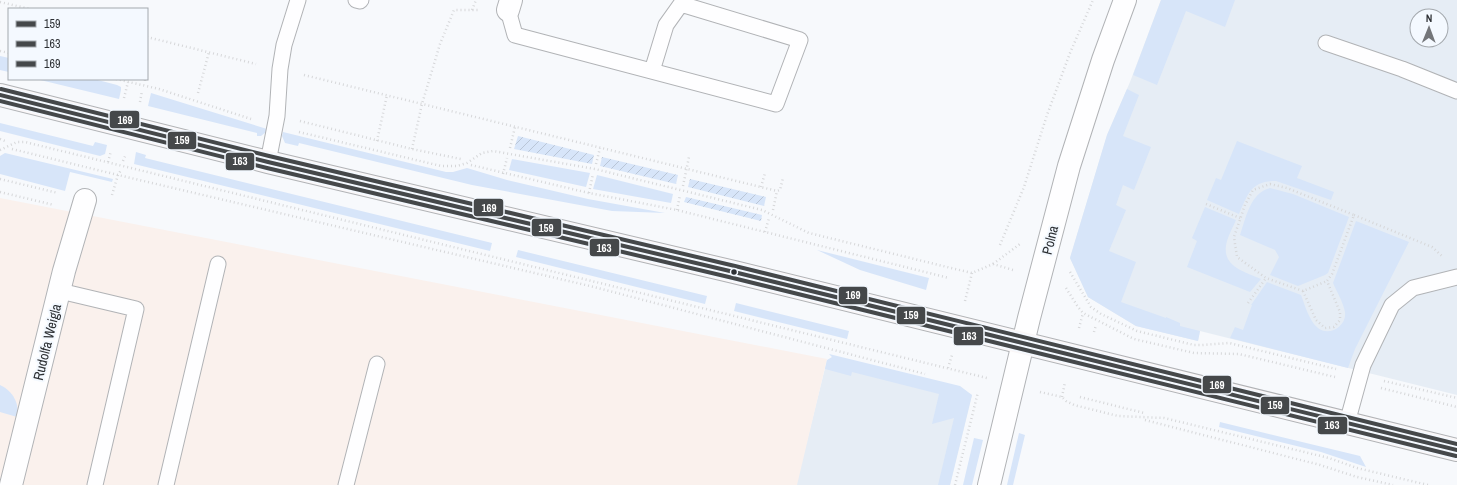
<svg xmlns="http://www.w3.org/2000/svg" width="1457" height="485" font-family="'Archivo Narrow',sans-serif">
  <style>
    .built { fill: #e6edf5; fill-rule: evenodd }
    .education { fill: #faf1ed }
    .grass { fill: #d7e5f9 }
    .garden { fill: url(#garden-furrows) }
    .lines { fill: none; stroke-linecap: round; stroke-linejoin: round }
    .lane-casing { stroke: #b1b3b6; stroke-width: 17 }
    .street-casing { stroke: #b1b3b6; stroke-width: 24 }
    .secondary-casing { stroke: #b1b3b6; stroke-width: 24 }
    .path { stroke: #d6d7d9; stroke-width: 2.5; stroke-dasharray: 1 3; stroke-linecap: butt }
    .lane { stroke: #fefeff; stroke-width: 15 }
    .street { stroke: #fefeff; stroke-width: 22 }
    .secondary { stroke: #faf7f8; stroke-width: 22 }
    .bus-1-casing { stroke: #f4f9ff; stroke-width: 7 }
    .bus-2-casing { stroke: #f4f9ff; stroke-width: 7 }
    .bus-3-casing { stroke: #f4f9ff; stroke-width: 7 }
    .bus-1 { stroke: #45484a; stroke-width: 4 }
    .bus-2 { stroke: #45484a; stroke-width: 4 }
    .bus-3 { stroke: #45484a; stroke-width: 4 }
    .bus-dot { fill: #2d3034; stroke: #f4f9ff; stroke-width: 1.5 }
    .labels { text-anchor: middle; stroke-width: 4; stroke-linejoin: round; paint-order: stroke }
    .street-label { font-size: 14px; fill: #2d3034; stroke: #f4f9ff }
    .line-badge { stroke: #f4f9ff; stroke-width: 1.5 }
    .badge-label { font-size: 11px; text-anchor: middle; font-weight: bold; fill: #fff }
  </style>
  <defs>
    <pattern id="garden-furrows" width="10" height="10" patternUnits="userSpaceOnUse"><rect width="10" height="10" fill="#d7e5f9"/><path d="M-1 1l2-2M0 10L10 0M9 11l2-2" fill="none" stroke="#b9c5d6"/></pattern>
  </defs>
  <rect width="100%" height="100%" fill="#f7f9fc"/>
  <g class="built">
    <path d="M 1161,0 L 1457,0 L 1457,395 L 1200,331 L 1198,341 L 1136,326 L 1088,297 L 1070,258 L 1107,135 L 1130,82 ZM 1417,16 L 1441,16 L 1441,40 L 1417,40 Z"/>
    <path d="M 827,360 L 972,395 L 950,485 L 796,485 Z"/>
  </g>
  <path class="education" d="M 0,198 L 827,359 L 797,485 L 0,485 Z"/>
  <g class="grass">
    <path d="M 1161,0 L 1235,0 L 1225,27 L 1186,11 L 1157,85 L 1133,75 Z"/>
    <path d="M 0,56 L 9,58 L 9,72 L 0,70 Z"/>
    <path d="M 36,79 L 94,79 L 117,85 L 121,87 L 121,90 L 119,99 Z"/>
    <path d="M 1127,89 L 1139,95 L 1123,136 L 1151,147 L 1134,190 L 1123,185 L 1116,205 L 1126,210 L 1109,251 L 1136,262 L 1121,302 L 1166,318 L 1166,317 L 1180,323 L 1180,326 L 1200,331 L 1198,341 L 1136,326 L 1088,297 L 1070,258 L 1107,135 Z"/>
    <path d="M 151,93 L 267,129 L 266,132 L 261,136 L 257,136 L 257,133 L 148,106 Z"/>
    <path d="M 0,123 L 93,146 L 95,142 L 107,145 L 105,154 L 100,156 L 0,131 Z"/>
    <path d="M 283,132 L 446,172 L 453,172 L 467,168 L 507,180 L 588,199 L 665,213 L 612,211 L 472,185 L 299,143 L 298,146 L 285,143 L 282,136 Z"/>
    <path d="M 1237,141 L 1302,166 L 1297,178 L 1334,192 L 1331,200 L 1276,181 C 1251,181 1248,194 1239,214 L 1207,200 L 1216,178 L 1221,180 Z"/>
    <path d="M 136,152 L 146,155 L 145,158 L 492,243 L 490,251 L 134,164 Z"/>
    <path d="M 5,153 L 113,179 L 112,182 L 70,172 L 65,191 L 0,174 L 0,156 Z"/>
    <path d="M 512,159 L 590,173 L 586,187 L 509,170 Z"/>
    <path d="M 597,175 L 673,194 L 671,203 L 593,189 Z"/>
    <path d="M 1270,188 L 1293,194 L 1349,217 L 1328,273 L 1325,275 L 1298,286 L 1270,275 L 1279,257 L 1275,250 L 1240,235 C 1246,218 1250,193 1270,188 Z"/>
    <path d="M 1205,207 L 1236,220 C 1233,227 1229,234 1227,241 C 1220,266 1243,271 1261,279 L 1250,292 L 1187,267 L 1197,241 L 1192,238 Z"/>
    <path d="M 1356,221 L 1409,242 L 1355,349 L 1348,368 L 1230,338 L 1235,327 L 1243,330 L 1252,305 L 1251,305 L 1267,282 L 1301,295 C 1305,305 1309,321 1318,328 C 1329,337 1347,326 1345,312 C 1343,302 1337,292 1333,283 Z"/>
    <path d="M 518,250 L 707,296 L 705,304 L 516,257 Z"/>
    <path d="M 817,250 L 929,278 L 926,290 L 860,270 Z"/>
    <path d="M 736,303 L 849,331 L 847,339 L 734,311 Z"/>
    <path d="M 829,354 L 960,386 L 972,395 L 950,485 L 938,485 L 954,418 L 932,424 L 939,394 L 852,372 L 851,376 L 825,369 L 827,360 L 832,357 Z"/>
    <path d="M 0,385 C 13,391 20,404 17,417 L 0,412 Z"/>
    <path d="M 1220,422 L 1360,456 L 1366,467 L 1321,452 L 1219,427 Z"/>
    <path d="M 1019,433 L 1025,435 L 1013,485 L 1007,485 Z"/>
    <path d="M 974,438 L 983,440 L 972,485 L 963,485 Z"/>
  </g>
  <g class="garden">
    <path d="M 518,136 L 594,155 L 592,164 L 514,149 Z"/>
    <path d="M 602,157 L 678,175 L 676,184 L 600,166 Z"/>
    <path d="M 690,179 L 766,197 L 764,206 L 688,187 Z"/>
    <path d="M 686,197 L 762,215 L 761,221 L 684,202 Z"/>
  </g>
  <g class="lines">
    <defs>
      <g id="lane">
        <path d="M 356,0 L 360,1 L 361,0"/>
        <path d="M 508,10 L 515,35 L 776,104 L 800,40 L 681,4 L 666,25 L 652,71"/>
        <path d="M 1326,43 L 1402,69 L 1457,91"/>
        <path d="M 268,162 L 277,116 L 280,69 L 284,45 L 298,0"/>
        <path d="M 60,291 L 136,309 L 95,485"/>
        <path d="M 1347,423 L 1363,365 L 1392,305 L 1413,288 L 1457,277"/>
        <path d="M 166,485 L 218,264"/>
        <path d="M 346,485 L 377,364"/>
      </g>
      <g id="street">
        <path d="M 508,10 L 511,0"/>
        <path d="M 11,485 L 64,271 L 85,200"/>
        <path d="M 989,485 L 1029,318 L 1069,166 L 1103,60 L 1125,0"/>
      </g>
      <path id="secondary" d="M 0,95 L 268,162 L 734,272 L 1457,450"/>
    </defs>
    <use href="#lane" class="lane-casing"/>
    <use href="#street" class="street-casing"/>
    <use href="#secondary" class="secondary-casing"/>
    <g class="path">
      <path d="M 0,2 L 30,9"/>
      <path d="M 472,10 L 476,0"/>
      <path d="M 147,37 L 256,64"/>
      <path d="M 0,51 L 9,53"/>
      <path d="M 304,75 L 777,191 L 780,190 L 783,178"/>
      <path d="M 116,79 L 159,89 L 251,119"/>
      <path d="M 145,81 L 145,79"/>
      <path d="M 198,93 L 209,52"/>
      <path d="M 124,98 L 128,82"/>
      <path d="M 140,102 L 142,91"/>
      <path d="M 300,121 L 412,149 L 461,159"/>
      <path d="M 299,132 L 441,166 L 457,166 L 467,163 L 482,153 L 493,151 L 595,169 L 762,210 L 809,233 L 951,268 L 972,273 L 993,264 L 1013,270"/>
      <path d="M 0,139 L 5,141"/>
      <path d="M 377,141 L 387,95"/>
      <path d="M 510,148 L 515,127"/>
      <path d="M 12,149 L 118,175 L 594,287 L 925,374"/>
      <path d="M 412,149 L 422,104 L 440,44 L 454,10 L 480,10"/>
      <path d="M 0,150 L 17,142 L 25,142 L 987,378"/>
      <path d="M 123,161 L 126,154"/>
      <path d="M 108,162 L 111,151"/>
      <path d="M 596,164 L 600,148"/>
      <path d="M 471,165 L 589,193 L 677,210 L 949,278"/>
      <path d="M 503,174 L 507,158"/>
      <path d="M 0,179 L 58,193"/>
      <path d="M 683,186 L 689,157"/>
      <path d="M 761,187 L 765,173"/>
      <path d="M 0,192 L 54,205"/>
      <path d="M 589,193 L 593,174"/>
      <path d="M 112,195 L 118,175 L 121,170"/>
      <path d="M 1206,204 L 1240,218"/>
      <path d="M 677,210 L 680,195"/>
      <path d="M 773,210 L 777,191"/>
      <path d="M 1354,215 L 1432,247 L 1442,256"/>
      <path d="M 765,232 L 769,218"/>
      <path d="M 1000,245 L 1024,187 L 1047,115 L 1070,53 L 1093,0"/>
      <path d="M 993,264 L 1020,244"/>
      <path d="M 1070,272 L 1091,307 L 1101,314 L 1137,331 L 1194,345 L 1202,345 L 1229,343 L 1336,369"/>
      <path d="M 1066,288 L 1078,307 L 1083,313 L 1134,339 L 1194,353 L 1239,354 L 1335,377"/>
      <path d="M 1303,291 L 1316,320 L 1325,328 L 1334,327 L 1340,320 L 1340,312 L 1327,281 L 1332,274 L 1354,215 L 1287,188 L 1270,184 L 1253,190 L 1245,205 L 1234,237 L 1237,257 L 1266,278 L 1303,291 L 1327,281"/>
      <path d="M 965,301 L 972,273"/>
      <path d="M 1248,303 L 1266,278"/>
      <path d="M 1079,328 L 1083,313"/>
      <path d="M 1094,332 L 1096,325"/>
      <path d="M 948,368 L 952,355"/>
      <path d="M 1384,381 L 1457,398"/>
      <path d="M 1381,388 L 1457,407"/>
      <path d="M 1040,392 L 1062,397 L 1066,401 L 1074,405 L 1118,416 L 1164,418 L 1329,458 L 1357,468 L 1428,485"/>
      <path d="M 1062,397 L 1065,382"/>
      <path d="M 1080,397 L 1144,413"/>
      <path d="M 1145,420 L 1320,465 L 1357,477 L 1393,485"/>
      <path d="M 955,485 L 978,392"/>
    </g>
    <use href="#lane" class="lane"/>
    <use href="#street" class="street"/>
    <use href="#secondary" class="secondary"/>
    <defs>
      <path id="bus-1" d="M 0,95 L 268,162 L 734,272 L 1457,450"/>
      <path id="bus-2" d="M 0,101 L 267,168 L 733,278 L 1456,456"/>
      <path id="bus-3" d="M 1,89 L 269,156 L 735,266 L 1457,444"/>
    </defs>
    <use href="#bus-1" class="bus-1-casing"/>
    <use href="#bus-2" class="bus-2-casing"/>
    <use href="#bus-3" class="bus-3-casing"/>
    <use href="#bus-1" class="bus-1"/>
    <use href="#bus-2" class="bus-2"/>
    <use href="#bus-3" class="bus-3"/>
  </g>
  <circle class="bus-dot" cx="734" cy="272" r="3.5"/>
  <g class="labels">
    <g class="street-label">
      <text transform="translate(1050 240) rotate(-76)" y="5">Polna</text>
      <text transform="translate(47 342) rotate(-76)" y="5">Rudolfa Weigla</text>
    </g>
  </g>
  <g class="line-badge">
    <rect x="109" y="110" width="31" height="19" rx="4" fill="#45484a"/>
    <rect x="167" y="131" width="30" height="19" rx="4" fill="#45484a"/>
    <rect x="225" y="152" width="30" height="19" rx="4" fill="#45484a"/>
    <rect x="473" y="198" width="31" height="19" rx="4" fill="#45484a"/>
    <rect x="531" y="218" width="31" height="19" rx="4" fill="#45484a"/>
    <rect x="589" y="238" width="31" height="19" rx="4" fill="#45484a"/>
    <rect x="838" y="286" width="30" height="19" rx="4" fill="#45484a"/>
    <rect x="896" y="306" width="30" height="19" rx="4" fill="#45484a"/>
    <rect x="953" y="326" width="31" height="20" rx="4" fill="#45484a"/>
    <rect x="1202" y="375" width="30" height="19" rx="4" fill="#45484a"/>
    <rect x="1260" y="396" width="30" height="19" rx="4" fill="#45484a"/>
    <rect x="1317" y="416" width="31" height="19" rx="4" fill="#45484a"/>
  </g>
  <g class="badge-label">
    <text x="125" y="124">169</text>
    <text x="182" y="144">159</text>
    <text x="240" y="165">163</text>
    <text x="489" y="212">169</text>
    <text x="546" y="232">159</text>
    <text x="604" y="252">163</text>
    <text x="853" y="299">169</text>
    <text x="911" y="319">159</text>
    <text x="969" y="340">163</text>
    <text x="1217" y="389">169</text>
    <text x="1275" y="409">159</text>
    <text x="1332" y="429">163</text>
  </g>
  <rect x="8" y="8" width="140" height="72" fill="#f4f9ff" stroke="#a4a9ae"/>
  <rect x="16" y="21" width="20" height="6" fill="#45484a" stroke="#a4a9ae"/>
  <text x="44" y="28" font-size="12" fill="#2d3034">159</text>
  <rect x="16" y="41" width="20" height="6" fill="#45484a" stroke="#a4a9ae"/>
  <text x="44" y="48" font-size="12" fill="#2d3034">163</text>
  <rect x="16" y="61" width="20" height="6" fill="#45484a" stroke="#a4a9ae"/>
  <text x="44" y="68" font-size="12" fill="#2d3034">169</text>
  <g transform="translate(1429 28) rotate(1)"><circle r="19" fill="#f4f9ff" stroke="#a4a9ae"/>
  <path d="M0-3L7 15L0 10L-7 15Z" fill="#74767a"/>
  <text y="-6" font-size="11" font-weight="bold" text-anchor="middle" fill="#2d3034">N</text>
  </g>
</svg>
